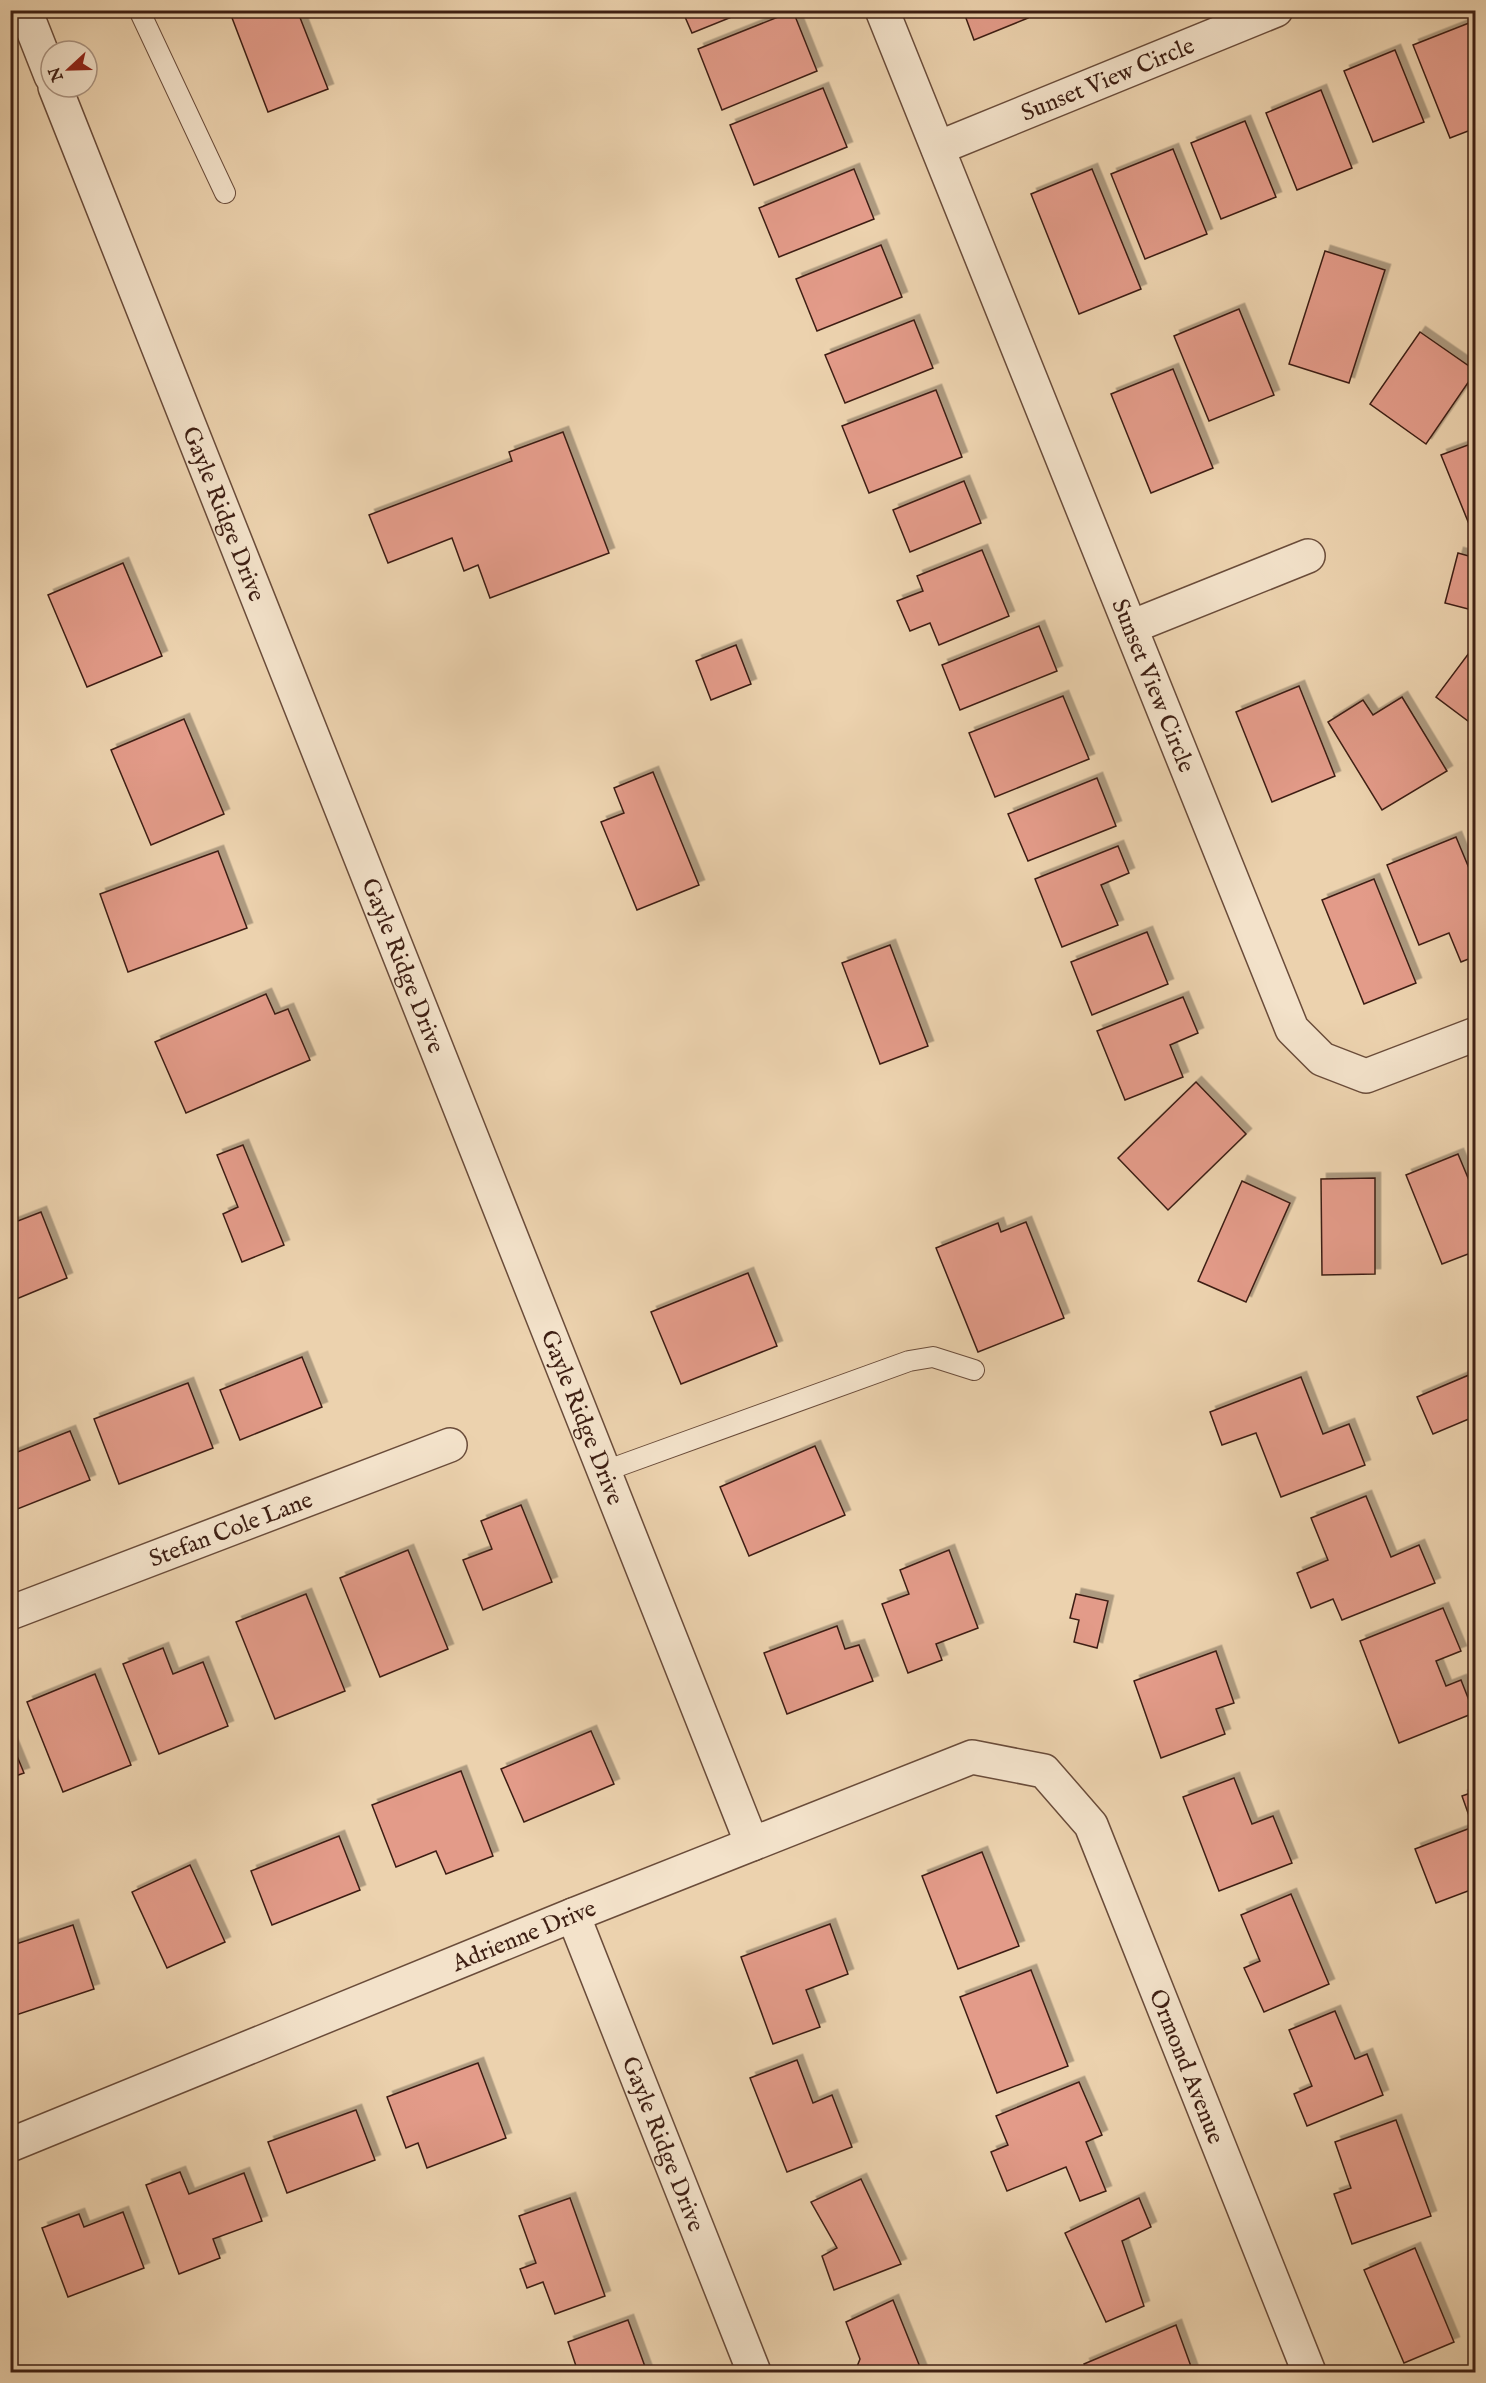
<svg xmlns="http://www.w3.org/2000/svg" width="1486" height="2383" font-family="'IM FELL English',serif">
  <style>
    .building { fill: #e39b89; stroke: #3e1f13; stroke-width: 1.5; filter: url(#shadow) }
    .lines { fill: none; stroke-linecap: round; stroke-linejoin: round }
    .service-casing { stroke: #6a4c3a; stroke-width: 22 }
    .minor-casing { stroke: #6a4c3a; stroke-width: 36 }
    .service { stroke: #f3e2ca; stroke-width: 20 }
    .minor { stroke: #f3e2ca; stroke-width: 33 }
    .labels { text-anchor: middle; stroke-width: 4.5; stroke-linejoin: round; paint-order: stroke }
    .street-label { font-size: 24px; fill: #3e1f13; stroke: #f3e2ca }
  </style>
  <defs>
    <filter id="shadow"><feDropShadow dx="5.5" dy="-5.5" stdDeviation="0" flood-color="#0004"/></filter>
  </defs>
  <rect width="100%" height="100%" fill="#ecd2ae"/>
  <filter id="stains"><feTurbulence type="fractalNoise" baseFrequency=".00333" numOctaves="4"/><feColorMatrix values="0 0 0 0 .2 0 0 0 0 .09 0 0 0 0 .02 0 0 0 .5 -.17"/></filter>
  <radialGradient id="worn" r=".72"><stop offset=".6" stop-color="#630" stop-opacity="0"/><stop offset="1" stop-color="#630" stop-opacity=".3"/></radialGradient>
  <g class="building">
    <path d="M 229,10 L 297,10 L 328,89 L 268,112 Z"/>
    <path d="M 682,10 L 749,10 L 692,33 Z"/>
    <path d="M 963,10 L 1025,10 L 1028,18 L 974,40 Z"/>
    <path d="M 793,11 L 817,71 L 722,110 L 698,49 Z"/>
    <path d="M 1474,21 L 1476,25 L 1476,128 L 1450,138 L 1413,45 Z"/>
    <path d="M 1395,50 L 1424,122 L 1373,142 L 1344,71 Z"/>
    <path d="M 823,88 L 847,147 L 754,185 L 730,125 Z"/>
    <path d="M 1321,90 L 1352,168 L 1297,190 L 1266,113 Z"/>
    <path d="M 1245,121 L 1276,197 L 1221,219 L 1191,143 Z"/>
    <path d="M 1173,149 L 1207,234 L 1145,259 L 1111,174 Z"/>
    <path d="M 854,169 L 874,219 L 779,257 L 759,208 Z"/>
    <path d="M 1092,169 L 1141,289 L 1079,314 L 1031,194 Z"/>
    <path d="M 881,245 L 902,297 L 817,331 L 796,279 Z"/>
    <path d="M 1325,251 L 1385,270 L 1349,383 L 1289,364 Z"/>
    <path d="M 1239,309 L 1274,395 L 1209,421 L 1174,336 Z"/>
    <path d="M 914,320 L 933,368 L 845,403 L 825,355 Z"/>
    <path d="M 1420,332 L 1476,371 L 1426,444 L 1370,404 Z"/>
    <path d="M 1173,369 L 1213,468 L 1151,493 L 1111,394 Z"/>
    <path d="M 936,390 L 962,457 L 869,493 L 842,426 Z"/>
    <path d="M 563,432 L 609,553 L 490,598 L 478,565 L 464,571 L 452,538 L 388,563 L 369,515 L 512,461 L 509,452 Z"/>
    <path d="M 1476,442 L 1476,521 L 1469,524 L 1441,455 Z"/>
    <path d="M 964,481 L 981,523 L 910,552 L 893,510 Z"/>
    <path d="M 982,550 L 1009,616 L 939,645 L 930,623 L 910,631 L 897,601 L 923,591 L 917,576 Z"/>
    <path d="M 1458,553 L 1476,558 L 1476,611 L 1445,603 Z"/>
    <path d="M 123,563 L 162,656 L 87,687 L 48,595 Z"/>
    <path d="M 1039,626 L 1057,671 L 960,710 L 942,665 Z"/>
    <path d="M 736,645 L 751,684 L 711,700 L 696,661 Z"/>
    <path d="M 1469,653 L 1476,658 L 1476,727 L 1436,697 Z"/>
    <path d="M 1299,686 L 1335,776 L 1272,802 L 1236,712 Z"/>
    <path d="M 1063,696 L 1089,759 L 995,797 L 969,733 Z"/>
    <path d="M 1402,697 L 1447,771 L 1382,810 L 1328,722 L 1363,700 L 1373,715 Z"/>
    <path d="M 184,719 L 224,814 L 151,845 L 111,750 Z"/>
    <path d="M 653,772 L 699,885 L 637,910 L 601,822 L 624,813 L 614,788 Z"/>
    <path d="M 1097,778 L 1116,826 L 1028,861 L 1008,814 Z"/>
    <path d="M 1456,837 L 1476,885 L 1476,956 L 1461,962 L 1449,933 L 1419,945 L 1387,865 Z"/>
    <path d="M 1118,846 L 1129,873 L 1101,885 L 1118,925 L 1062,947 L 1035,879 Z"/>
    <path d="M 218,851 L 247,928 L 128,972 L 100,894 Z"/>
    <path d="M 1374,879 L 1416,983 L 1364,1004 L 1322,900 Z"/>
    <path d="M 1147,932 L 1168,984 L 1092,1015 L 1071,962 Z"/>
    <path d="M 890,945 L 928,1046 L 880,1064 L 842,963 Z"/>
    <path d="M 266,994 L 275,1014 L 288,1009 L 310,1060 L 186,1113 L 155,1042 Z"/>
    <path d="M 1183,997 L 1198,1033 L 1170,1045 L 1183,1077 L 1125,1100 L 1097,1031 Z"/>
    <path d="M 1196,1082 L 1246,1134 L 1168,1210 L 1118,1158 Z"/>
    <path d="M 243,1145 L 284,1245 L 242,1262 L 223,1214 L 238,1207 L 217,1155 Z"/>
    <path d="M 1458,1154 L 1476,1197 L 1476,1251 L 1442,1264 L 1406,1175 Z"/>
    <path d="M 1375,1178 L 1375,1274 L 1322,1275 L 1321,1179 Z"/>
    <path d="M 1242,1181 L 1290,1203 L 1246,1302 L 1198,1281 Z"/>
    <path d="M 41,1212 L 67,1278 L 14,1300 L 10,1291 L 10,1224 Z"/>
    <path d="M 1026,1222 L 1064,1318 L 978,1352 L 936,1248 L 998,1223 L 1001,1232 Z"/>
    <path d="M 748,1273 L 777,1346 L 681,1384 L 651,1312 Z"/>
    <path d="M 302,1357 L 322,1407 L 240,1440 L 220,1390 Z"/>
    <path d="M 1476,1372 L 1476,1416 L 1433,1434 L 1417,1397 Z"/>
    <path d="M 1301,1377 L 1323,1434 L 1349,1424 L 1365,1465 L 1281,1497 L 1256,1433 L 1222,1445 L 1210,1412 Z"/>
    <path d="M 188,1383 L 213,1448 L 119,1484 L 94,1419 Z"/>
    <path d="M 70,1431 L 90,1480 L 10,1512 L 10,1455 Z"/>
    <path d="M 815,1446 L 845,1515 L 749,1556 L 720,1487 Z"/>
    <path d="M 1366,1496 L 1391,1557 L 1419,1545 L 1435,1583 L 1342,1620 L 1333,1599 L 1311,1608 L 1297,1573 L 1328,1560 L 1311,1518 Z"/>
    <path d="M 521,1505 L 552,1582 L 483,1610 L 463,1560 L 492,1549 L 481,1521 Z"/>
    <path d="M 408,1550 L 448,1649 L 380,1677 L 340,1578 Z"/>
    <path d="M 949,1550 L 978,1628 L 936,1644 L 942,1660 L 908,1673 L 882,1604 L 909,1594 L 900,1570 Z"/>
    <path d="M 306,1594 L 345,1691 L 275,1719 L 236,1622 Z"/>
    <path d="M 1076,1594 L 1108,1601 L 1097,1648 L 1074,1642 L 1079,1620 L 1070,1618 Z"/>
    <path d="M 1443,1608 L 1461,1651 L 1436,1661 L 1446,1686 L 1461,1680 L 1474,1713 L 1399,1743 L 1360,1641 Z"/>
    <path d="M 837,1626 L 845,1649 L 859,1645 L 873,1681 L 787,1714 L 764,1653 Z"/>
    <path d="M 163,1648 L 173,1674 L 203,1662 L 228,1726 L 159,1754 L 123,1664 Z"/>
    <path d="M 1216,1651 L 1234,1703 L 1216,1709 L 1225,1734 L 1161,1758 L 1134,1681 Z"/>
    <path d="M 95,1674 L 131,1765 L 63,1792 L 27,1702 Z"/>
    <path d="M 591,1731 L 614,1784 L 524,1822 L 501,1769 Z"/>
    <path d="M 10,1739 L 24,1773 L 10,1778 Z"/>
    <path d="M 461,1771 L 493,1856 L 446,1874 L 436,1851 L 396,1867 L 372,1805 Z"/>
    <path d="M 1234,1778 L 1252,1824 L 1273,1816 L 1292,1863 L 1219,1891 L 1183,1797 Z"/>
    <path d="M 1476,1791 L 1476,1888 L 1436,1903 L 1415,1849 L 1473,1827 L 1462,1796 Z"/>
    <path d="M 339,1836 L 360,1890 L 272,1925 L 251,1871 Z"/>
    <path d="M 982,1852 L 1019,1946 L 958,1969 L 922,1876 Z"/>
    <path d="M 190,1865 L 225,1942 L 167,1968 L 132,1892 Z"/>
    <path d="M 1291,1894 L 1329,1984 L 1264,2012 L 1244,1968 L 1260,1961 L 1241,1915 Z"/>
    <path d="M 830,1924 L 848,1974 L 806,1990 L 820,2027 L 773,2044 L 741,1957 Z"/>
    <path d="M 73,1925 L 94,1989 L 10,2017 L 10,1946 Z"/>
    <path d="M 1031,1970 L 1068,2066 L 997,2093 L 960,1997 Z"/>
    <path d="M 1335,2011 L 1355,2059 L 1367,2054 L 1383,2095 L 1307,2126 L 1294,2094 L 1312,2086 L 1289,2030 Z"/>
    <path d="M 797,2060 L 813,2103 L 832,2095 L 852,2147 L 787,2172 L 750,2078 Z"/>
    <path d="M 478,2063 L 506,2138 L 427,2168 L 418,2143 L 406,2148 L 387,2097 Z"/>
    <path d="M 1079,2082 L 1102,2135 L 1086,2142 L 1106,2191 L 1080,2201 L 1066,2167 L 1007,2191 L 991,2152 L 1008,2145 L 996,2116 Z"/>
    <path d="M 356,2110 L 375,2160 L 287,2193 L 268,2142 Z"/>
    <path d="M 1396,2120 L 1431,2216 L 1352,2244 L 1334,2194 L 1351,2188 L 1335,2142 Z"/>
    <path d="M 180,2172 L 189,2194 L 244,2173 L 262,2221 L 213,2239 L 220,2258 L 179,2274 L 146,2185 Z"/>
    <path d="M 861,2179 L 901,2264 L 834,2290 L 822,2256 L 837,2248 L 811,2202 Z"/>
    <path d="M 570,2198 L 605,2296 L 555,2314 L 543,2282 L 527,2288 L 520,2269 L 536,2263 L 519,2216 Z"/>
    <path d="M 1139,2198 L 1151,2227 L 1122,2241 L 1144,2306 L 1106,2322 L 1065,2233 Z"/>
    <path d="M 123,2212 L 144,2268 L 68,2297 L 42,2228 L 79,2214 L 84,2227 Z"/>
    <path d="M 1415,2248 L 1454,2342 L 1404,2363 L 1364,2270 Z"/>
    <path d="M 893,2300 L 922,2372 L 857,2372 L 856,2369 L 860,2359 L 846,2322 Z"/>
    <path d="M 628,2320 L 647,2372 L 578,2372 L 568,2342 Z"/>
    <path d="M 1176,2325 L 1193,2372 L 1087,2372 L 1084,2364 Z"/>
  </g>
  <g class="lines">
    <defs>
      <g id="service">
        <path d="M 139,10 L 225,193"/>
        <path d="M 605,1471 L 909,1361 L 933,1357 L 974,1370"/>
      </g>
      <g id="minor">
        <path d="M 25,10 L 51,76"/>
        <path id="s1" d="M 882,10 L 1292,1029 L 1322,1059 L 1366,1076 L 1476,1034"/>
        <path id="s2" d="M 55,87 L 752,1844"/>
        <path id="s3" d="M 938,148 L 1276,10"/>
        <path d="M 1131,627 L 1308,556"/>
        <path id="s4" d="M 10,1613 L 450,1445"/>
        <path id="s5" d="M 573,1915 L 754,2372"/>
        <path id="s6" d="M 10,2145 L 573,1915 L 972,1757 L 1044,1771 L 1091,1825 L 1309,2372"/>
      </g>
    </defs>
    <use href="#service" class="service-casing"/>
    <use href="#minor" class="minor-casing"/>
    <use href="#service" class="service"/>
    <use href="#minor" class="minor"/>
  </g>
  <g class="labels">
    <g class="street-label">
      <text dy="8" stroke="none"><textPath href="#s3" startOffset="183">Sunset View Circle</textPath></text>
      <text dy="8" stroke="none"><textPath href="#s2" startOffset="459">Gayle Ridge Drive</textPath></text>
      <text dy="8" stroke="none"><textPath href="#s1" startOffset="728">Sunset View Circle</textPath></text>
      <text dy="8" stroke="none"><textPath href="#s2" startOffset="945">Gayle Ridge Drive</textPath></text>
      <text dy="8" stroke="none"><textPath href="#s2" startOffset="1431">Gayle Ridge Drive</textPath></text>
      <text dy="8" stroke="none"><textPath href="#s4" startOffset="236">Stefan Cole Lane</textPath></text>
      <text dy="8" stroke="none"><textPath href="#s6" startOffset="555">Adrienne Drive</textPath></text>
      <text dy="8" stroke="none"><textPath href="#s6" startOffset="1442">Ormond Avenue</textPath></text>
      <text dy="8" stroke="none"><textPath href="#s5" startOffset="246">Gayle Ridge Drive</textPath></text>
    </g>
  </g>
  <rect width="1486" height="2383" fill="none" stroke="#ecd2ae" stroke-width="36"/>
  <rect x="12" y="12" width="1462" height="2359" fill="none" stroke="#3e1f13" stroke-width="3"/>
  <rect x="18" y="18" width="1450" height="2347" fill="none" stroke="#3e1f13" stroke-width="1.5"/>
  <g transform="translate(69 69) rotate(248)"><circle r="28" fill="#f3e2ca" stroke="#ab9481" stroke-width="1.5"/>
  <path d="M0-4.5L10 22L0 15L-10 22Z" fill="#8f2418"/>
  <text y="-9" font-size="16" font-weight="bold" text-anchor="middle" fill="#3e1f13">N</text>
  </g>
  <rect width="100%" height="100%" filter="url(#stains)"/>
  <rect width="100%" height="100%" fill="url(#worn)"/>
</svg>
